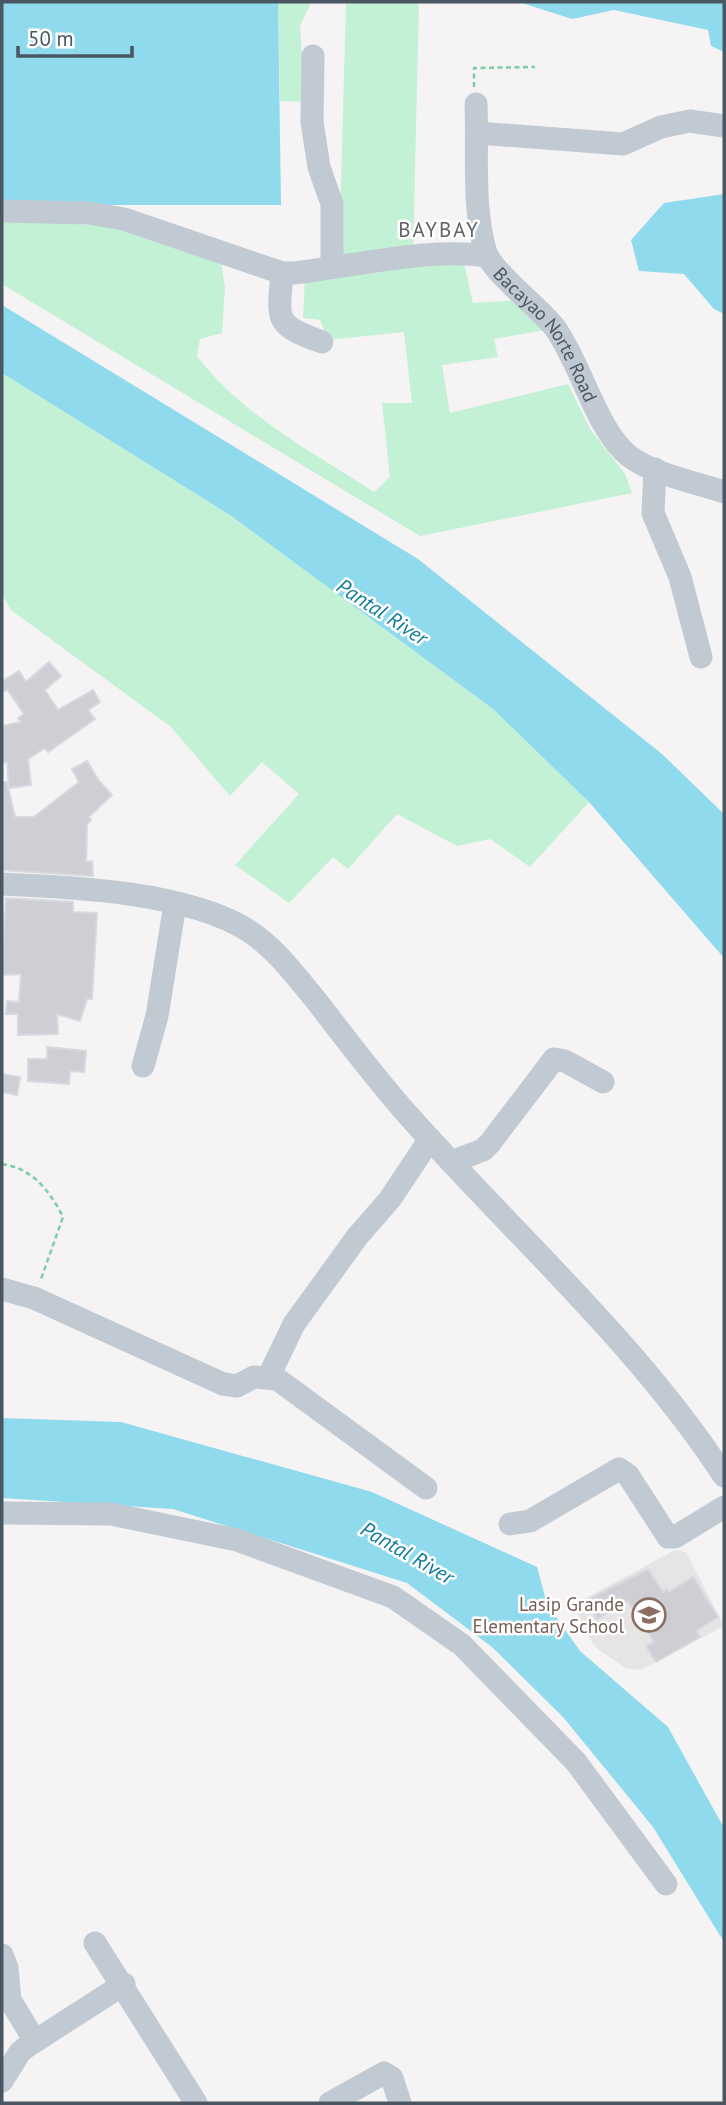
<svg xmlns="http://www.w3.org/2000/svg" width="726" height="2105" font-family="'PT Sans',sans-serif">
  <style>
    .education { fill: #e6e4e5 }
    .green { fill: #c3f1d5 }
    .water { fill: #90daee }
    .building { fill: #cdcfd5; stroke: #d7d9de; stroke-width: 2 }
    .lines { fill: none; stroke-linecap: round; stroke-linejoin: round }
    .path { stroke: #7ad0a6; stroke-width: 2.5; stroke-dasharray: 5 3.5; stroke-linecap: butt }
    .minor { stroke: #c1cad2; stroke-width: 23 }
    .labels { text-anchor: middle; stroke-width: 5; stroke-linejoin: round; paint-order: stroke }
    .street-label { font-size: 19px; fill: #4a5661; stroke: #fff }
    .education-label { font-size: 19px; fill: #785e54; stroke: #fff; text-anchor: end }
    .neighbourhood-label { font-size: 21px; letter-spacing: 2px; fill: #5f6368; stroke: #fff }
    .water-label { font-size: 21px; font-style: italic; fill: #0c7c9b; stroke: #fff }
  </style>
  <rect width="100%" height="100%" fill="#f5f3f3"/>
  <path class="education" d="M 675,1550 L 686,1552 L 724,1626 L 641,1670 L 625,1668 L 594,1646 L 573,1605 Z"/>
  <g class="green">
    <path d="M 278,2 L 311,2 L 300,26 L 305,102 L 280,101 Z"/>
    <path d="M 346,2 L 419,2 L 413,255 L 339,258 Z"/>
    <path d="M 2,219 L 122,227 L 221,261 L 225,287 L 222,333 L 200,339 L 197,356 C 243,416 312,452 374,492 L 390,477 L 382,403 L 412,403 L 404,332 L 328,340 L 320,320 L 303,318 L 305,278 L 463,259 L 473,303 L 525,300 L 551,329 L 494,339 L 498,357 L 442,365 L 450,413 L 568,384 L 590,429 L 625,474 L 632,493 L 420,536 L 2,284 Z"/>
    <path d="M 2,373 L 230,515 L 493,709 L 589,802 L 530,867 L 490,839 L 457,846 L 397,814 L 348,869 L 333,857 L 289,903 L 235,865 L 299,794 L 262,762 L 230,796 L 171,727 L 11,610 L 2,594 Z"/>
  </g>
  <g class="water">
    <path d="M 2,2 L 278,2 L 281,205 L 2,205 Z"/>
    <path d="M 519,2 L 724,2 L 724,52 L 711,46 L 708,30 L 614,10 L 572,19 Z"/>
    <path d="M 724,194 L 724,314 L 714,309 L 684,274 L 639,271 L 631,240 L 664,203 Z"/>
    <path d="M 2,305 L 418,559 L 662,754 L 724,814 L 724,958 L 589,802 L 493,709 L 230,515 L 2,373 Z"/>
    <path d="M 2,1418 L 121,1422 L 372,1492 L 537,1567 L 547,1604 L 580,1651 L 668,1727 L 724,1828 L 724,1942 L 653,1827 L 563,1717 L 492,1647 L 407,1583 L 173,1509 L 2,1498 Z"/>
  </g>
  <g class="building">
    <path d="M 49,662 L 61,676 L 45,690 L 58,710 L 93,690 L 100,702 L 88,710 L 95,719 L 48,752 L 45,748 L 28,759 L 31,785 L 9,788 L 7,762 L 2,763 L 2,726 L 21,722 L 18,718 L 24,714 L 8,690 L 2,691 L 2,681 L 19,671 L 26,682 Z"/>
    <path d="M 87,761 L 99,781 L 112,795 L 89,817 L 91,820 L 87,824 L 86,862 L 92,861 L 93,876 L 2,870 L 2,782 L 7,782 L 15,817 L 34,817 L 79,782 L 72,769 Z"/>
    <path d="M 6,898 L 73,902 L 73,912 L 97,913 L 92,999 L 87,999 L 80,1021 L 57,1014 L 58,1034 L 18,1035 L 18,1014 L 6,1014 L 7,1001 L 19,1002 L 21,974 L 2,975 Z"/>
    <path d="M 47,1047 L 86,1051 L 84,1072 L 70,1071 L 69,1084 L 28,1081 L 28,1059 L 47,1059 Z"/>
    <path d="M 2,1074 L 20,1077 L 17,1095 L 2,1092 Z"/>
    <path d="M 648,1569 L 663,1592 L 667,1589 L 669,1592 L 693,1577 L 718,1617 L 696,1631 L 700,1637 L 656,1662 L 646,1646 L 654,1642 L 628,1601 L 597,1619 L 587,1600 Z"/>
  </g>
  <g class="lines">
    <g class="path">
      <path d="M 474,87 L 474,68 L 535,67"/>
      <path d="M 2,1164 C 32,1168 50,1191 63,1217 L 40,1282"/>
    </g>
    <g class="minor">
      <path d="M 313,56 L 312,122 L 319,167 L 332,204 L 332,267"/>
      <path id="s1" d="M 476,104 C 478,152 472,207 486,253 C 493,273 540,308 555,328 C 581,364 597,431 629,456 C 654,475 695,482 724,492"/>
      <path d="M 477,133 L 623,144 L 661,127 L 690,121 L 724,126"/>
      <path d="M 2,211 L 88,213 L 124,219 L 282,273 C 302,274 317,269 336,267 C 385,260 439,249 487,256"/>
      <path d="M 282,273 C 278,321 274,325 322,342"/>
      <path d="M 655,469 L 653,513 L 680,577 L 701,657"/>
      <path d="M 2,884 C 73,887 188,892 249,931 C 275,948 295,975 315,999 C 345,1038 375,1078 408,1115 C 513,1233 638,1344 724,1476"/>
      <path d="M 143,1066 L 157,1016 L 175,904"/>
      <path d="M 451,1162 L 483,1150 L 490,1143 L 554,1059 L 565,1061 L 603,1082"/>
      <path d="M 2,1289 L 34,1298 L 223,1384 L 237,1386 L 254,1377 L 277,1379 L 426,1488"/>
      <path d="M 268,1378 L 294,1324 L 357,1237 L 390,1199 L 430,1139"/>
      <path d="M 2,1513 L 111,1514 L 237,1540 L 393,1597 L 462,1645 L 576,1762 L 666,1884"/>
      <path d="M 510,1524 L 530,1521 L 619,1469 L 628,1475 L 668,1537 L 675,1537 L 724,1507"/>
      <path d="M 95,1943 L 196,2103"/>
      <path d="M 2,1955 L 7,1968 L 10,2000 L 35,2041"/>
      <path d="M 2,2081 L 20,2052 L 29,2045 L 124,1984"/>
      <path d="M 330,2103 L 384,2073 L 392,2078 L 400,2103"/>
    </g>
  </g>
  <defs>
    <symbol id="school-ring" viewBox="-11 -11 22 22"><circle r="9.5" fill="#fff" stroke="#8d6e63" stroke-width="1.5"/><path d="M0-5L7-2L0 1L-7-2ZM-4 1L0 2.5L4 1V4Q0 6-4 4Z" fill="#8d6e63"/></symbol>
  </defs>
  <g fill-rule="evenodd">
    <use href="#school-ring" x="630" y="1596" width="38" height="38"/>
  </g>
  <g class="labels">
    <g class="street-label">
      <text dy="7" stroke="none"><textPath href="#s1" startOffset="252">Bacayao Norte Road</textPath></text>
    </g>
    <g class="education-label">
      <text x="624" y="1611">Lasip Grande<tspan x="624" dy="22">Elementary School</tspan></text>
    </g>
    <g class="neighbourhood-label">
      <text x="439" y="237">BAYBAY</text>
    </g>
    <g class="water-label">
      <text transform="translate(382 612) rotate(33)" y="7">Pantal River</text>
      <text transform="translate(407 1553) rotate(30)" y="7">Pantal River</text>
    </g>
  </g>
  <rect width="726" height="2105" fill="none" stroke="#4a5661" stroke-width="7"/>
  <path d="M18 46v10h114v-10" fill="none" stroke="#4a5661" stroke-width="3.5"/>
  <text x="28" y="46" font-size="21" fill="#4a5661" stroke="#ffffff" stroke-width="5" paint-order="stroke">50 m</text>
</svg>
